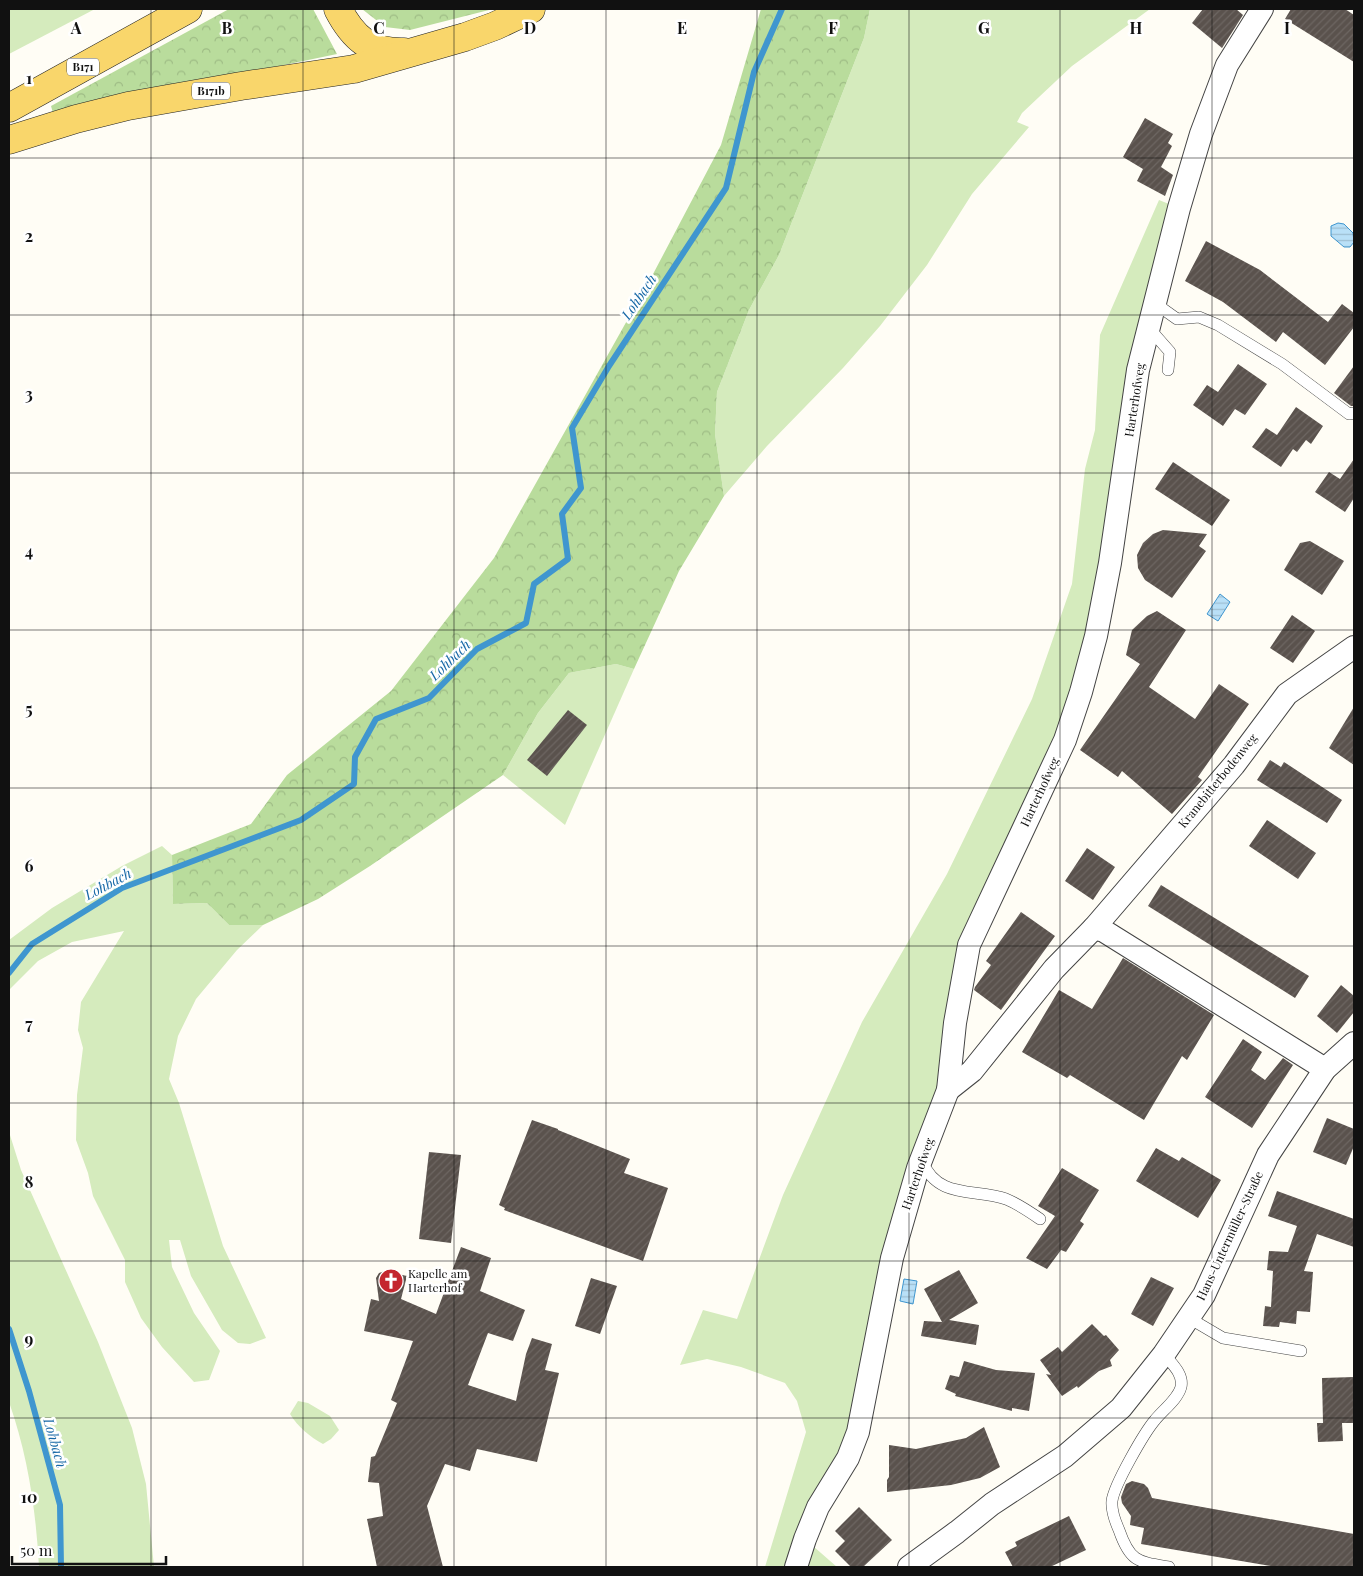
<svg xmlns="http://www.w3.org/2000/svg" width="1363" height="1576" font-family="'Playfair Display',serif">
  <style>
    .grass { fill: #d5ebbd }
    .forest { fill: url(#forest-crowns) }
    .water { fill: url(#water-rules); stroke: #3f96cf }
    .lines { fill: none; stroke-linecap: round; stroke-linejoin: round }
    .stream { stroke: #3f96cf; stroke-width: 6 }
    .building { fill: url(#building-hatch) }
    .service-casing { stroke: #444; stroke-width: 12 }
    .minor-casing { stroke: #444; stroke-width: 24 }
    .primary-casing { stroke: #222; stroke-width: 29 }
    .service { stroke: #fff; stroke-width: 11 }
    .minor { stroke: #fff; stroke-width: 22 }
    .primary { stroke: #f9d66b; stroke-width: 28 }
    .grid { fill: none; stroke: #111; stroke-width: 1; stroke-opacity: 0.55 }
    .labels { text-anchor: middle; stroke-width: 5; stroke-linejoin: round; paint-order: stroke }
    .shield { fill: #fff; stroke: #585858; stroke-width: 1 }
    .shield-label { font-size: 11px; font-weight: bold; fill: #111 }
    .street-label { font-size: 12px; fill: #111; stroke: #fff }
    .poi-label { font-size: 12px; fill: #111; stroke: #fff; text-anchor: start }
    .water-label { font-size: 14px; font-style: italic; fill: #1768a6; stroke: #fff }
    .grid-label { font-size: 16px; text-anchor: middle; font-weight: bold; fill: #111; stroke: #fff; stroke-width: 5; stroke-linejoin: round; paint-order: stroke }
  </style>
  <defs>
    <pattern id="forest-crowns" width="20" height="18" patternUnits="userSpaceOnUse" patternTransform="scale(1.25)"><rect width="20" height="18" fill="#b9dc9c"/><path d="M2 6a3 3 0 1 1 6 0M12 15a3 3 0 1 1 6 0" fill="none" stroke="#9ebc85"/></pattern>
    <pattern id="water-rules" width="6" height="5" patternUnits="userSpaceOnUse" patternTransform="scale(1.25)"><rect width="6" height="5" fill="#b9e0f7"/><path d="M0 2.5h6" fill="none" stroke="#9ebfd3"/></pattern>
    <pattern id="building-hatch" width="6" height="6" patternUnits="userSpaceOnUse" patternTransform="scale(1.25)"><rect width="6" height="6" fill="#5a524d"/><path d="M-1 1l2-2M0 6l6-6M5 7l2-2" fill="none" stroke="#6d6662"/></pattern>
  </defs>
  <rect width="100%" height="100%" fill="#fffdf5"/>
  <g class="grass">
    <path d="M 9,9 L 95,9 L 9,54 Z"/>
    <path d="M 870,9 L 1150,9 L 1072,66 L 1022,113 L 1017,122 L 1029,127 L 972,194 L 927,265 L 880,326 L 843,368 L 767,446 L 724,496 L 715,434 L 717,392 L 749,310 L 779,255 L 864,38 Z"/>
    <path d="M 1159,200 L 1179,208 L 1081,692 L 969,945 L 955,1023 L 918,1168 L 858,1432 L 805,1539 L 837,1567 L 765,1567 L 806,1432 L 797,1401 L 785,1383 L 741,1367 L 707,1359 L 680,1365 L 703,1310 L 737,1319 L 783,1195 L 862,1022 L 947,874 L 1032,699 L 1072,584 L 1085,469 L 1095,430 L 1100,335 Z"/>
    <path d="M 616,664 L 634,669 L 565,825 L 503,775 L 538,713 L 569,673 Z"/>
    <path d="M 162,846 L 172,855 L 173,904 L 207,903 L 229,925 L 263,925 L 237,950 L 196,999 L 178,1036 L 169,1079 L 179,1103 L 223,1246 L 266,1338 L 250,1344 L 238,1343 L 222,1330 L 191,1276 L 180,1240 L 169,1240 L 172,1267 L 194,1313 L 220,1351 L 209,1380 L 194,1382 L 162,1347 L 141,1318 L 125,1282 L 125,1260 L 93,1196 L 88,1173 L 76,1140 L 77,1095 L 83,1048 L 78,1030 L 81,1002 L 124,931 L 72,942 L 38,961 L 9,990 L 9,940 L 52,908 L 122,866 Z"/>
    <path d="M 9,1132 L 21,1170 L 98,1342 L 132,1428 L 146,1484 L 154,1567 L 39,1567 C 36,1511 28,1456 9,1402 Z"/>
    <path d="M 298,1401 L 308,1403 L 330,1416 L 339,1430 L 331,1439 L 323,1444 C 310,1437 298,1427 290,1414 Z"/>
  </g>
  <g class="forest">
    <path d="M 229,9 L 313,9 L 337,54 L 53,113 L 51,106 Z"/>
    <path d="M 362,9 L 493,9 L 410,30 L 385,27 Z"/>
    <path d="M 761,9 L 870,9 L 864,38 L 779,255 L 749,310 L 717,392 L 715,434 L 724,496 L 679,571 L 634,669 L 616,664 L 569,673 L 538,713 L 503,775 L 370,866 L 318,899 L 263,925 L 229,925 L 207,903 L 173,904 L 172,855 L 251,824 L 287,775 L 391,691 L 494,558 L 652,276 L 721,145 Z"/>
  </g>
  <g class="water">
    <path d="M 1338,223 L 1344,224 L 1353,233 L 1354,242 L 1350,247 L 1344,247 L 1331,236 L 1331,226 Z"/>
    <path d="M 1220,594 L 1230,602 L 1218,621 L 1207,614 Z"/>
    <path d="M 904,1279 L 917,1281 L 913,1304 L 900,1301 Z"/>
  </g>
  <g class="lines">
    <g class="stream">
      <path d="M 9,973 L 32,944 L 122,888 L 301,820 L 354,784 L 355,757 L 376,719 L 429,698 L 477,649 L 526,623 L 534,584 L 568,559 L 562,514 L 581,488 L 572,428 L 609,366 L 726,188 L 754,72 L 782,9"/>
      <path d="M 9,1329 L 29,1391 L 60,1505 L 61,1567"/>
    </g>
  </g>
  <g class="building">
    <path d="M 1203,9 L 1236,9 L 1243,15 L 1222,48 L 1192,23 Z"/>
    <path d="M 1291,9 L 1345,9 L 1354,15 L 1354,62 L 1285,19 Z"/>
    <path d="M 1145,118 L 1173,134 L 1168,143 L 1172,146 L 1161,167 L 1173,175 L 1165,196 L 1137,181 L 1143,169 L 1123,157 Z"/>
    <path d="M 1206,241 L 1260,270 L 1328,322 L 1342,304 L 1354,313 L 1354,327 L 1325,365 L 1283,332 L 1276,342 L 1223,302 L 1185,281 Z"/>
    <path d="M 1238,364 L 1267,384 L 1245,415 L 1235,409 L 1223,426 L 1193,405 L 1207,385 L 1218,392 Z"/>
    <path d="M 1354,366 L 1354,406 L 1351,406 L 1334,393 Z"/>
    <path d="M 1296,407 L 1323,426 L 1311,444 L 1306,440 L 1297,452 L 1293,449 L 1281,467 L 1252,447 L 1266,428 L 1277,435 Z"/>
    <path d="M 1354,459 L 1354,498 L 1345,512 L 1315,492 L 1329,472 L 1340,479 Z"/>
    <path d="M 1173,462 L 1230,500 L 1212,526 L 1155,489 Z"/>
    <path d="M 1163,530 L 1207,534 L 1199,546 L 1206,551 L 1172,598 L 1145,580 L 1138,568 L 1137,555 L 1143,543 L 1153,534 Z"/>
    <path d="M 1310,541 L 1344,561 L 1322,595 L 1284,570 L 1300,543 Z"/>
    <path d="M 1157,611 L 1186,630 L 1149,687 L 1195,719 L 1219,684 L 1249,704 L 1198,777 L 1202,780 L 1172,814 L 1122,771 L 1118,777 L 1080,750 L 1140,664 L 1126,655 L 1132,630 L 1147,616 Z"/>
    <path d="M 1292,615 L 1315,631 L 1293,663 L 1270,648 Z"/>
    <path d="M 1354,707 L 1354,765 L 1329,748 Z"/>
    <path d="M 568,710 L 587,725 L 547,776 L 527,760 Z"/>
    <path d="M 1270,760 L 1281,767 L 1284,762 L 1342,800 L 1327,823 L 1257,780 Z"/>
    <path d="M 1267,820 L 1316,853 L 1298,879 L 1249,846 Z"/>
    <path d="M 1087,848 L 1115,867 L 1093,900 L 1065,881 Z"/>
    <path d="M 1161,885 L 1309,976 L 1295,998 L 1148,906 Z"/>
    <path d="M 1021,912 L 1055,936 L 1001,1010 L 974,990 L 975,987 L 991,965 L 986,961 Z"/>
    <path d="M 1123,958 L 1214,1015 L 1187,1060 L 1182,1056 L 1144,1120 L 1070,1075 L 1067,1078 L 1022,1052 L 1059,990 L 1092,1009 Z"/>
    <path d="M 1341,985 L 1354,996 L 1354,1012 L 1337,1033 L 1317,1016 Z"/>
    <path d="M 1243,1039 L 1262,1052 L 1251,1070 L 1265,1080 L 1283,1058 L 1293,1065 L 1252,1128 L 1205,1097 Z"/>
    <path d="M 1327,1118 L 1354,1129 L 1354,1146 L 1346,1165 L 1313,1152 Z"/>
    <path d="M 532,1120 L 558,1129 L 558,1130 L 630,1159 L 624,1173 L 668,1188 L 643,1261 L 504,1210 L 505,1208 L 499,1205 Z"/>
    <path d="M 1156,1148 L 1179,1161 L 1182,1157 L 1221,1180 L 1198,1218 L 1136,1181 Z"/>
    <path d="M 429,1152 L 461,1155 L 451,1243 L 419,1239 Z"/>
    <path d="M 1062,1168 L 1099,1190 L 1080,1221 L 1084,1224 L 1066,1252 L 1061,1250 L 1047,1269 L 1026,1258 L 1055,1216 L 1038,1206 Z"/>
    <path d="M 1277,1191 L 1354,1219 L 1354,1247 L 1317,1234 L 1304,1271 L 1313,1272 L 1310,1312 L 1297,1311 L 1296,1324 L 1280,1322 L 1279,1327 L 1263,1326 L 1265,1306 L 1271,1307 L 1273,1271 L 1267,1270 L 1269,1251 L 1288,1252 L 1297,1226 L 1268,1216 Z"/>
    <path d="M 461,1247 L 491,1258 L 480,1291 L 525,1310 L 513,1341 L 488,1333 L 468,1385 L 516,1401 L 526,1354 L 532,1338 L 552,1344 L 545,1370 L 559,1373 L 537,1462 L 477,1449 L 470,1471 L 445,1464 L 427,1506 L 443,1567 L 377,1567 L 367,1519 L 383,1516 L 379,1483 L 368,1482 L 371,1457 L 375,1456 L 397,1403 L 391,1400 L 413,1341 L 364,1331 L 371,1299 L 379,1301 L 376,1278 L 379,1273 L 385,1271 L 407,1276 L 401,1299 L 436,1314 Z"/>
    <path d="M 959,1270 L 978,1303 L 949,1320 L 979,1325 L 976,1345 L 921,1336 L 924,1321 L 942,1322 L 924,1289 Z"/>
    <path d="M 1151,1277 L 1174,1288 L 1153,1326 L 1131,1314 Z"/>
    <path d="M 591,1278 L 617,1286 L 600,1334 L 575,1326 Z"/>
    <path d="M 1092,1324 L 1104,1336 L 1106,1335 L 1119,1350 L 1110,1360 L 1112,1366 L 1099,1371 L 1078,1388 L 1077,1386 L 1062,1396 L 1046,1374 L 1051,1375 L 1040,1360 L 1058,1347 L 1062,1352 Z"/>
    <path d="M 964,1361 L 996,1370 L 1035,1373 L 1029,1411 L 1012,1408 L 1012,1411 L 955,1396 L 956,1394 L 945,1389 L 950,1375 L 959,1377 Z"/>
    <path d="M 1354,1377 L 1354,1423 L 1342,1423 L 1343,1441 L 1318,1442 L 1317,1423 L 1323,1423 L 1322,1378 Z"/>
    <path d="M 984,1427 L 1000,1467 L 980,1478 L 951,1485 L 887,1492 L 887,1480 L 889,1477 L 889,1445 L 916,1449 L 966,1438 Z"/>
    <path d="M 1132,1481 L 1144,1484 L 1148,1488 L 1152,1498 L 1354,1534 L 1354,1567 L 1277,1567 L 1141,1544 L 1144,1528 L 1130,1525 L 1131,1516 L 1122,1503 L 1121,1497 L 1126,1484 Z"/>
    <path d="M 859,1507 L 892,1540 L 863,1567 L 851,1567 L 835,1551 L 845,1541 L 835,1531 Z"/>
    <path d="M 1069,1516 L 1086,1550 L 1050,1567 L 1013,1567 L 1005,1552 L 1017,1546 L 1015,1542 Z"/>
  </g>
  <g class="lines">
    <defs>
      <g id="service">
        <path d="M 1155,300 L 1163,309 L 1177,319 L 1199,317 L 1218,325 L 1282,364 L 1349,414 L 1354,413"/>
        <path d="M 1148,327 L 1170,352 L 1168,370"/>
        <path d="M 922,1161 C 938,1200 975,1188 1006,1199 C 1018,1204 1030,1212 1040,1219"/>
        <path d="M 1189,1318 L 1223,1338 L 1301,1351"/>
        <path d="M 1164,1354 C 1171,1363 1184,1374 1181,1387 C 1178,1399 1163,1410 1155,1420 C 1144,1433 1114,1485 1112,1501 C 1111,1511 1115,1521 1119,1530 C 1130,1562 1138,1562 1169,1567"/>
      </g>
      <g id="minor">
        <path d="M 1094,928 L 1104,931 L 1325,1069"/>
        <path d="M 948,1090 L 972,1071 L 1054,969 L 1094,928 L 1234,765 L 1287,694 L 1354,647"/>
        <path d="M 796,1567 L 805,1539 L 818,1507 L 848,1458 L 858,1432 L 892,1258 L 918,1168 L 948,1090 L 955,1023 L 969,945 L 1065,740 L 1081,692 L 1096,636 L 1110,563 L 1138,370 L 1179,208 L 1201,134 L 1227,65 L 1262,9"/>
        <path d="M 909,1567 L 957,1532 L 992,1504 L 1065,1456 L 1121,1408 L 1164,1354 L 1204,1295 L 1268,1155 L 1325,1069 L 1354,1043"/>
      </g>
      <g id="primary">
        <path d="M 338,9 C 353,38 370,53 404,52"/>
        <path d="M 9,108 L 188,9"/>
        <path d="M 9,140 L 76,119 L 128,106 L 241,86 L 354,69 L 465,37 L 495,26 L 531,9"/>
      </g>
    </defs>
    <use href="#service" class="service-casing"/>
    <use href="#minor" class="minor-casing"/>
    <use href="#primary" class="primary-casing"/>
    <use href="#service" class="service"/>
    <use href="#minor" class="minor"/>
    <use href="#primary" class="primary"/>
  </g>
  <path class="grid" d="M 151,9 L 151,1567M 303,9 L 303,1567M 454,9 L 454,1567M 606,9 L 606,1567M 757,9 L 757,1567M 909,9 L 909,1567M 1060,9 L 1060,1567M 1212,9 L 1212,1567M 9,158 L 1354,158M 9,315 L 1354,315M 9,473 L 1354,473M 9,630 L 1354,630M 9,788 L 1354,788M 9,946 L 1354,946M 9,1103 L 1354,1103M 9,1261 L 1354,1261M 9,1418 L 1354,1418"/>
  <defs>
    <symbol id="church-disc" viewBox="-11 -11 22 22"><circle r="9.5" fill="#c4262e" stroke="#fff"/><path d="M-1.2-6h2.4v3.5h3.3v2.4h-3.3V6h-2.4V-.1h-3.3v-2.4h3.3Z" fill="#fff"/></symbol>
  </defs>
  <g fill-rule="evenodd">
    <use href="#church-disc" x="377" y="1267" width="28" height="28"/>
  </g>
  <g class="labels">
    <g class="shield">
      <rect x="67" y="58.5" width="32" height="17" rx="4"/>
      <rect x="192" y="82.5" width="38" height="17" rx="4"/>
    </g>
    <g class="shield-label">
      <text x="83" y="71">B171</text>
      <text x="211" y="95">B171b</text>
    </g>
    <g class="street-label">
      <text transform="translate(1135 400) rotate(-81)" y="4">Harterhofweg</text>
      <text transform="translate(1218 781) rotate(-51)" y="4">Kranebitterbodenweg</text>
      <text transform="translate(1040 792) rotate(-65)" y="4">Harterhofweg</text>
      <text transform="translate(918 1174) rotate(-71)" y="4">Harterhofweg</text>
      <text transform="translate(1230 1236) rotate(-65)" y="4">Hans-Untermüller-Straße</text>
    </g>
    <g class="poi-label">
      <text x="408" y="1278">Kapelle am<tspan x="408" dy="14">Harterhof</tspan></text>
    </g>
    <g class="water-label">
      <text transform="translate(639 297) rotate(-56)" y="5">Lohbach</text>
      <text transform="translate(450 660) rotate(-44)" y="5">Lohbach</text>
      <text transform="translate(108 884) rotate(-28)" y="5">Lohbach</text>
      <text transform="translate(55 1443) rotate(74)" y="5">Lohbach</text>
    </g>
  </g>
  <g class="grid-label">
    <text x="76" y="34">A</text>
    <text x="227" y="34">B</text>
    <text x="379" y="34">C</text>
    <text x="530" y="34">D</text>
    <text x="682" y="34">E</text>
    <text x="833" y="34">F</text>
    <text x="984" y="34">G</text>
    <text x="1136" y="34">H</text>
    <text x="1287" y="34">I</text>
    <text x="29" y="84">1</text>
    <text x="29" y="242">2</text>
    <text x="29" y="400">3</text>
    <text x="29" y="557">4</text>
    <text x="29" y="715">5</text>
    <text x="29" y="872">6</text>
    <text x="29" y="1030">7</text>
    <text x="29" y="1188">8</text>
    <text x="29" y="1345">9</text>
    <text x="29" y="1503">10</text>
  </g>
  <rect width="1363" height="1576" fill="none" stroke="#111111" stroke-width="20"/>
  <path d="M12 1556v8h154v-8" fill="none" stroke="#111111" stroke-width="2.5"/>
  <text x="20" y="1556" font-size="15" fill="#111111" stroke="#ffffff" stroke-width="4" paint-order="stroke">50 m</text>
</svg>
